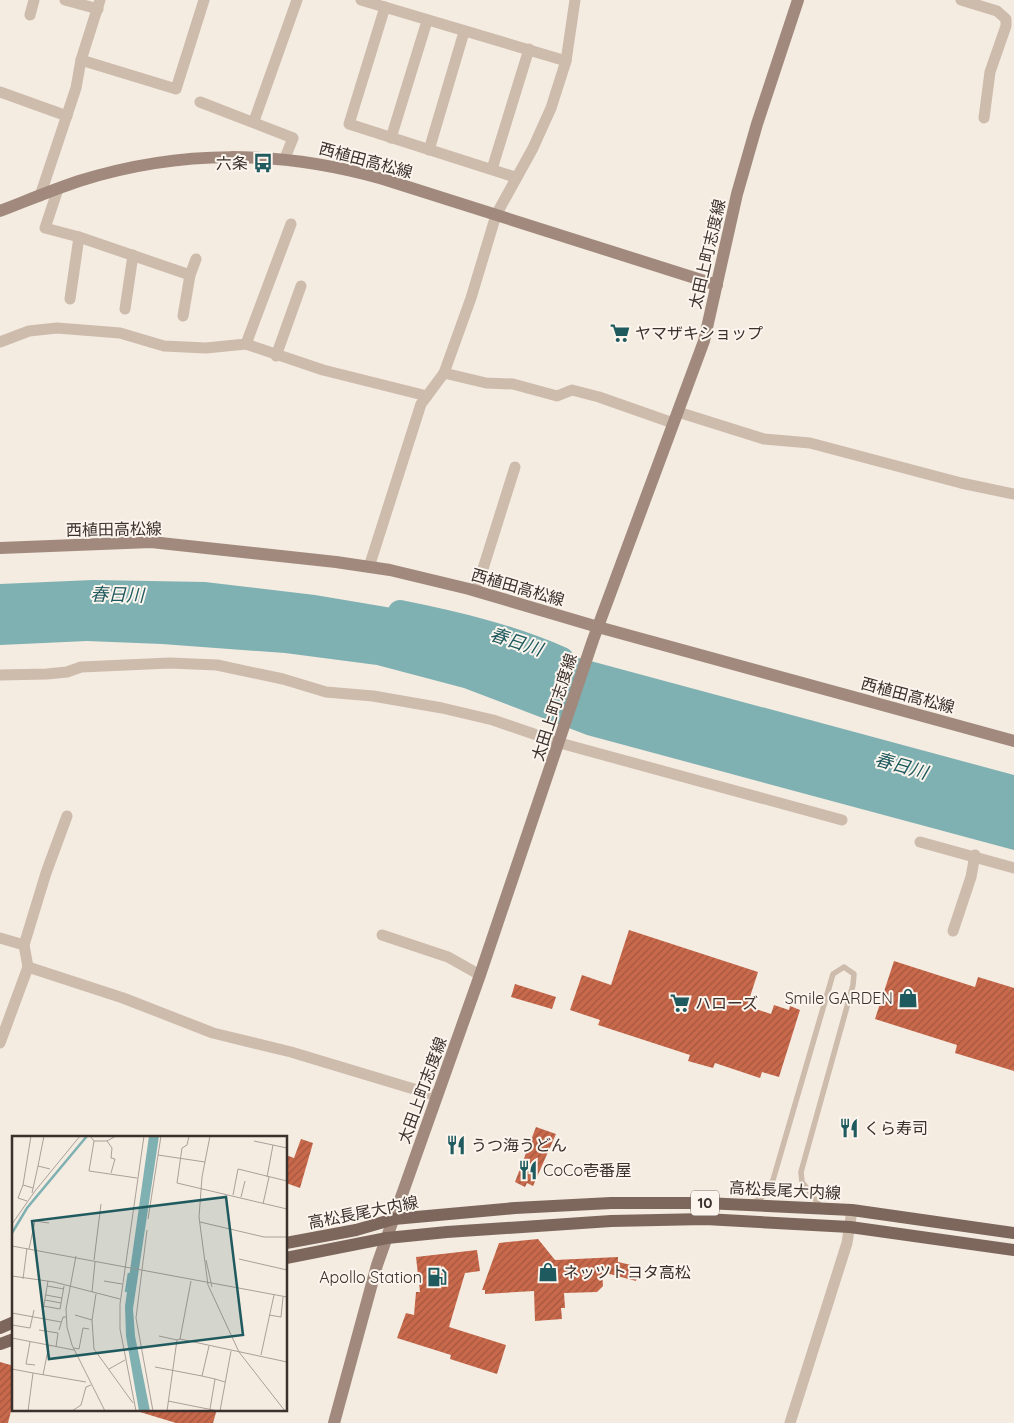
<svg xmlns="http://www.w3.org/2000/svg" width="1014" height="1423" font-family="Quicksand,'Noto Sans JP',sans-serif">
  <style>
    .water { fill: #7fb0b2 }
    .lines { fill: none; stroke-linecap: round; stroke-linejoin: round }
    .river { stroke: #7fb0b2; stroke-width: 24 }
    .building { fill: url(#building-hatch) }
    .service { stroke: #cdbbac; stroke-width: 5.5 }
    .minor { stroke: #cdbbac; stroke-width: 11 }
    .secondary { stroke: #a18a7d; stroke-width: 12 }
    .primary { stroke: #7d675c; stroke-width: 12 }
    .labels { text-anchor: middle; stroke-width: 4; stroke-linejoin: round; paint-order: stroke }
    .shield { fill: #fbf5ee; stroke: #756b66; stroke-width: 1 }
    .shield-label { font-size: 15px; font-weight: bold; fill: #3b302b }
    .street-label { font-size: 16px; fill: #3b302b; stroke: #fbf5ee }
    .poi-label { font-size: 16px; fill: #3b302b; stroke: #fbf5ee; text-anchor: start }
    .water-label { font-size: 18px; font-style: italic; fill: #1f5a5e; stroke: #fbf5ee }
    .inset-river { fill: none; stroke: #7fb0b2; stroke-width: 2.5 }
    .inset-road { fill: none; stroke: #aaa098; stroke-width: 1 }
    .view { fill: #1f5a5e; fill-opacity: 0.15; stroke: #1f5a5e; stroke-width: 2.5 }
    .inset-edge { fill: none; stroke: #3b302b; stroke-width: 2.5 }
  </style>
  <defs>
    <pattern id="building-hatch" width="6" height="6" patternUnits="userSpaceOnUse" patternTransform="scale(1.25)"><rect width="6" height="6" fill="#c8694b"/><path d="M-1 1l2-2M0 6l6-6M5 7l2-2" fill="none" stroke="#a4573f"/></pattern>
  </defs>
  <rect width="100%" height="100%" fill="#f4ebe1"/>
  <path class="water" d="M 93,580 L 205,582 L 315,595 L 398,609 L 1014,775 L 1014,850 L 587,735 L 464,688 L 377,665 L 285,653 L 162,644 L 87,641 L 0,645 L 0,584 Z"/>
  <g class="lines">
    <path class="river" d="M 400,612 C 455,623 510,636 562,659"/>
  </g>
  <g class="building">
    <path d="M 629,930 L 758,972 L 747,1006 L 771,1014 L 774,1005 L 789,1010 L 790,1006 L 800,1010 L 779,1077 L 762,1072 L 760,1078 L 715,1063 L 713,1068 L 688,1061 L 690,1055 L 598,1025 L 600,1020 L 570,1010 L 582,975 L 611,985 Z"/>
    <path d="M 894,961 L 975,987 L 978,977 L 1014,988 L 1014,1071 L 955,1053 L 957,1045 L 875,1019 Z"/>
    <path d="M 515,984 L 556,997 L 552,1009 L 511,997 Z"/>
    <path d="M 536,1127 L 556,1134 L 533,1186 L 527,1183 L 525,1187 L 515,1182 Z"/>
    <path d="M 301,1139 L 313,1143 L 300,1188 L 286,1183 L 286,1155 L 294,1158 Z"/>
    <path d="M 538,1239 L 555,1260 L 618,1257 L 618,1262 L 640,1267 L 636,1281 L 602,1272 L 603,1286 L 597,1292 L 564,1293 L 565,1308 L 561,1308 L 562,1319 L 535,1321 L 534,1291 L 485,1294 L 485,1290 L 482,1290 L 499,1243 Z"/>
    <path d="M 477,1250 L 480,1271 L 465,1273 L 449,1327 L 506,1345 L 497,1374 L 450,1359 L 451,1355 L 397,1338 L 406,1313 L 414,1315 L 416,1292 L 420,1292 L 416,1257 Z"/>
    <path d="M 0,1362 L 14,1366 L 14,1399 L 8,1423 L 0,1423 Z"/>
    <path d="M 140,1409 L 217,1409 L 213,1423 L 176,1423 L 140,1412 Z"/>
  </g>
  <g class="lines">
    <path class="service" d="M 753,1203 L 762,1197 L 773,1180 L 833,974 L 844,967 L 854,974 L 853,985 L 801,1172 L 802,1182 L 821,1207"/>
    <g class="minor">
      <path d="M 65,0 L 98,9"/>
      <path d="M 361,0 L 566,61"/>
      <path d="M 961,0 L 997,11 L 1006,19 L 1006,26 L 990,72 L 984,118"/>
      <path d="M 385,7 L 349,124 L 515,177"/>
      <path d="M 30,15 L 34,0"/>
      <path d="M 81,60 L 176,89 L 204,0"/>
      <path d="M 0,92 L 67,116"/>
      <path d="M 200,102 L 293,138 L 285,158"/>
      <path d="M 254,121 L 297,0"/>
      <path d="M 391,138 L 427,21"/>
      <path d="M 429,150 L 464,32"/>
      <path d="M 492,169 L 529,49"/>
      <path d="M 58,189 L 45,228 L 79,237 L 190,275 L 183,316"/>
      <path d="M 40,196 L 76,88 L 81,60 L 100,0"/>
      <path d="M 190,275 L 196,259"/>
      <path d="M 70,299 L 79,237"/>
      <path d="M 125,309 L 133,255"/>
      <path d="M 0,342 L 29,331 L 57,328 L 120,333 L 164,346 L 206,348 L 246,344 L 291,224"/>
      <path d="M 246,344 L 323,370 L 427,396"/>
      <path d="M 276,356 L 301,286"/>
      <path d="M 444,373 L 486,383 L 513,384 L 557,396 L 572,390 L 599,397 L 673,423"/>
      <path d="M 678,412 L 764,439 L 810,443 L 961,483 L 1014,494"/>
      <path d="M 369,567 L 421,404 L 444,373 L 471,298 L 496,215 L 533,148 L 551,108 L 566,61 L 575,0"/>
      <path d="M 476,591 L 515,467"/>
      <path d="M 0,675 L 47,674 L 67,672 L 81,667 L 170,663 L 217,665 L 283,679 L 326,692 L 373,696 L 442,708 L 493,720 L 560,743 L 842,820"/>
      <path d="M 920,842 L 1014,868"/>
      <path d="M 953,931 L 971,877 L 975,855"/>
      <path d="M 382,935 L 448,957 L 480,975"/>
      <path d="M 0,938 L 24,945 L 28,967"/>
      <path d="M 24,945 L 46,873 L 67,816"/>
      <path d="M 0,1043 L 28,967 L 123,998 L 213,1033 L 291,1052 L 437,1096"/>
      <path d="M 790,1423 L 847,1243 L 852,1210"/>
    </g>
    <g class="secondary">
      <path d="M 0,211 C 26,201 52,190 79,181 C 181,149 280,150 383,179 L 717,285"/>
      <path d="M 0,548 L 151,542 L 336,562 L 390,570 L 469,589 L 598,627 L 1014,741"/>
      <path d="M 334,1423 L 377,1265 L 480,975 L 593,640 L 704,341 L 737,194 L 757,124 L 798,0"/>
    </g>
    <g class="primary">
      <path d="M 286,1243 L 356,1230 L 394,1219 L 515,1208 L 611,1203 L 705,1203 L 852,1210 L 1014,1233"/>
      <path d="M 286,1258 L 387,1238 L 447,1232 L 611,1221 L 705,1219 L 850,1227 L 1014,1250"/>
      <path d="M 0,1328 L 14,1322"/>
      <path d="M 0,1344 L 14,1339"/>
    </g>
  </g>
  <defs>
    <symbol id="bus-bare" viewBox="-9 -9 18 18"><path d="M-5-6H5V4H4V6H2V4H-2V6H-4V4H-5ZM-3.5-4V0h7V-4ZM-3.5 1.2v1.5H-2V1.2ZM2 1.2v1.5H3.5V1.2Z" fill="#1f5a5e" stroke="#fbf5ee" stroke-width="2.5" paint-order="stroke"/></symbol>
    <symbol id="supermarket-bare" viewBox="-9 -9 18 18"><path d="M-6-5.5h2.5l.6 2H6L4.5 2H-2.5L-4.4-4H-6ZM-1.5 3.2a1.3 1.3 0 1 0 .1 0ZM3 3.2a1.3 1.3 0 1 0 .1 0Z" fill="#1f5a5e" stroke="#fbf5ee" stroke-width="2.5" paint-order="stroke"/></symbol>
    <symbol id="shop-bare" viewBox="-9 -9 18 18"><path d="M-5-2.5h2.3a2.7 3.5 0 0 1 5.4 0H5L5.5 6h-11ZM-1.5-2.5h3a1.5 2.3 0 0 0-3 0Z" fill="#1f5a5e" stroke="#fbf5ee" stroke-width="2.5" paint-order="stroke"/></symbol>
    <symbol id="restaurant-bare" viewBox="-9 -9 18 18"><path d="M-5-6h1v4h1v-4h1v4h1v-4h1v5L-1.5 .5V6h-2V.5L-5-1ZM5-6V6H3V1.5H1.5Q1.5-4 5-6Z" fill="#1f5a5e" stroke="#fbf5ee" stroke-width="2.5" paint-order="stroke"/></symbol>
    <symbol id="fuel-bare" viewBox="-9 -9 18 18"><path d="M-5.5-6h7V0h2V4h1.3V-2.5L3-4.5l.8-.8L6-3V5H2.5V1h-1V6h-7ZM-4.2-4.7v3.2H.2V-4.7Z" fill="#1f5a5e" stroke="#fbf5ee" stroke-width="2.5" paint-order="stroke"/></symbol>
  </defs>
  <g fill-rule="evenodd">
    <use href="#bus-bare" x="249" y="149" width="28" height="28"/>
    <use href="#supermarket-bare" x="606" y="319" width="28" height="28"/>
    <use href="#shop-bare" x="894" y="984" width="28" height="28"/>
    <use href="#supermarket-bare" x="666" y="989" width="28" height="28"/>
    <use href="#restaurant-bare" x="835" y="1114" width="28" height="28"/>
    <use href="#restaurant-bare" x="442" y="1131" width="28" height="28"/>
    <use href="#restaurant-bare" x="514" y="1156" width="28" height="28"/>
    <use href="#shop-bare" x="534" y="1258" width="28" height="28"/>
    <use href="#fuel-bare" x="423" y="1263" width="28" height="28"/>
  </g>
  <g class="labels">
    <rect class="shield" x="691" y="1190.5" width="28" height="25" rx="4"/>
    <g class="shield-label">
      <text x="705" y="1208">10</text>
    </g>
    <g class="street-label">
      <text transform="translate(366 160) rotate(15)" y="6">西植田高松線</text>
      <text transform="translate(707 254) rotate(-77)" y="6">太田上町志度線</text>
      <text transform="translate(114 529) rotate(-1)" y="6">西植田高松線</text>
      <text transform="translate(518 587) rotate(16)" y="6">西植田高松線</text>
      <text transform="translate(908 695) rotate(15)" y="6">西植田高松線</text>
      <text transform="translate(554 707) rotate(-72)" y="6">太田上町志度線</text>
      <text transform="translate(422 1090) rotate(-70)" y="6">太田上町志度線</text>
      <text transform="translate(785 1190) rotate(3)" y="6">高松長尾大内線</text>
      <text transform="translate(363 1212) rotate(-11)" y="6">高松長尾大内線</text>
    </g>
    <g class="poi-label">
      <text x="248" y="169" text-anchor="end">六条</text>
      <text x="635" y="339">ヤマザキショップ</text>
      <text x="893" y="1004" text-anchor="end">Smile GARDEN</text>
      <text x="695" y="1009">ハローズ</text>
      <text x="864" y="1134">くら寿司</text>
      <text x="471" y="1151">うつ海うどん</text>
      <text x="543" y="1176">CoCo壱番屋</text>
      <text x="563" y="1278">ネッツトヨタ高松</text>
      <text x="422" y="1283" text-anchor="end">Apollo Station</text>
    </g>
    <g class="water-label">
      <text transform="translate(117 595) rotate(1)" y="6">春日川</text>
      <text transform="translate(516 642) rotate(18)" y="6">春日川</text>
      <text transform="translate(901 766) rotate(16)" y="6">春日川</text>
    </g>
  </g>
  <g transform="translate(12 1136)">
    <rect width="275" height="275" fill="#f4ebe1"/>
    <path d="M 137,0 L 147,0 L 121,173 L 123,200 L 138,275 L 127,275 L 114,200 L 113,170 Z" fill="#7fb0b2"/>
    <path class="inset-river" d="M 0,97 L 15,72 L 75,0M 114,156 L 117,137"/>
    <path class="inset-road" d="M 19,0 L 11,49 L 21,52M 78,0 L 82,5 L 95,5 L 104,0M 177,0 L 175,9 L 170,12 L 165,47 L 275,73M 198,0 L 190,41 L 187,81 L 196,149 L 227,216 L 273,275M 82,5 L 77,35 L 125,42M 95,5 L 100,12 L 99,22 L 103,23 L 99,37M 242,5 L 275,12M 146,19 L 193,26M 26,30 L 32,0M 255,41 L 261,9M 11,49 L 6,62 L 15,65M 20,57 L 26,30 L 38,33M 221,59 L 226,33 L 275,45M 229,61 L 233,45M 251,68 L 257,41M 136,83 L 149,0M 188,86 L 252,101 L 275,101M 0,88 L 23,55 L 68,0M 135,94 L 124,182 L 141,275M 0,110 L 275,161M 17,113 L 23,85 L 37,87M 64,120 L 54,173 L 55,191 L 60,209 L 93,275M 227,123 L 275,134M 82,124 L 89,68M 194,124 L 200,151M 0,140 L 42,146 L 108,163M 11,143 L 15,112M 92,145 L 110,148M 179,145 L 168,203 L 275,226M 35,150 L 52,153M 80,156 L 83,126M 34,159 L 50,162M 33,164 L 49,167M 31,170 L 48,173 L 52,150M 31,175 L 36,145M 0,177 L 49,186M 63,179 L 80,184 L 82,213 L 121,267M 257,179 L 269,181 L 271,161M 80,184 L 84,158M 0,189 L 18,192 L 22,174M 27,194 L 46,197 L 44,211M 47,194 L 51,181 L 54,181M 147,200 L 165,204M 0,202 L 62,214M 18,206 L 14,228 L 23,229M 197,210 L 190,240 L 203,243M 62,212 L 67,213 L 71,192 L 77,193M 249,219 L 262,159M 143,231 L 190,240M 0,233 L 21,237M 97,233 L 113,224M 31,239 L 37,209M 156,265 L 206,275M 198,273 L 203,243 L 213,246M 16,275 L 21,237 L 74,246M 60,275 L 69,269 L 74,251 L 79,249M 124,275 L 108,193 L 108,168 L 132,0M 155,275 L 165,204 L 168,203M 208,275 L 219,215"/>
    <path class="view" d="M 214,61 L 231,199 L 37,223 L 20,85 Z"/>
    <rect width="275" height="275" class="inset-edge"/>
  </g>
</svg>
